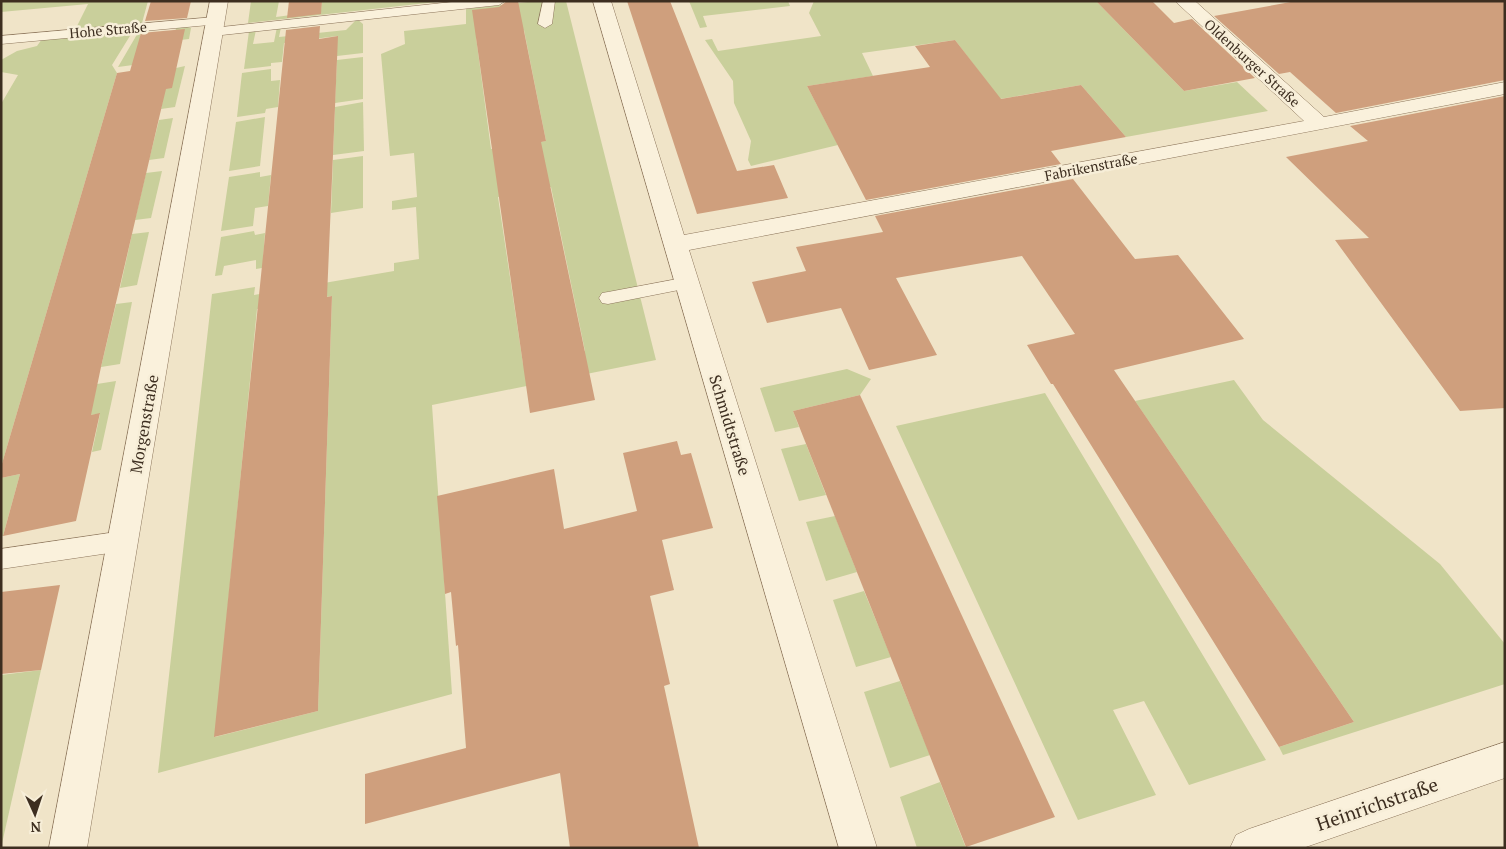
<svg xmlns="http://www.w3.org/2000/svg" width="1506" height="849" font-family="'PT Serif',serif">
  <style>
    .green { fill: #c9cf9b; fill-rule: evenodd }
    .building { fill: #cf9f7d }
    .lines { fill: none; stroke-linecap: round; stroke-linejoin: round }
    .service-casing { stroke: #8d765c; stroke-width: 1 }
    .minor-casing { stroke: #8d765c; stroke-width: 1 }
    .service { fill: #faf1dc; fill-rule: evenodd }
    .minor { fill: #faf1dc; fill-rule: evenodd }
    .labels { text-anchor: middle; stroke-width: 5; stroke-linejoin: round; paint-order: stroke }
    .far-street-label { font-size: 14px; fill: #3d2e20; stroke: #f7eed8 }
    .street-label { font-size: 16px; fill: #3d2e20; stroke: #f7eed8 }
    .near-street-label { font-size: 19px; fill: #3d2e20; stroke: #f7eed8 }
  </style>
  <rect width="100%" height="100%" fill="#f0e4c8"/>
  <g class="green">
    <path d="M 1,1 L 148,1 L 142,23 L 75,30 L 88,4 L 1,12 Z"/>
    <path d="M 251,1 L 279,1 L 276,17 L 321,11 L 322,1 L 445,1 L 248,23 Z"/>
    <path d="M 536,1 L 566,1 L 656,360 L 432,405 L 452,694 L 158,773 L 212,294 L 255,287 L 254,295 L 394,271 L 394,263 L 419,259 L 416,207 L 392,210 L 392,201 L 417,197 L 414,153 L 390,156 L 381,54 L 405,44 L 404,31 L 466,24 L 466,9 ZM 524,30 L 546,141 L 491,149 L 476,37 ZM 551,187 L 585,351 L 523,364 L 498,197 ZM 332,296 L 318,711 L 215,737 L 257,309 Z"/>
    <path d="M 689,1 L 788,1 L 790,6 L 703,16 L 707,27 L 700,28 Z"/>
    <path d="M 814,1 L 1096,1 L 1184,91 L 1237,82 L 1268,111 L 1126,137 L 1081,85 L 1000,99 L 955,40 L 862,53 L 873,76 L 807,86 L 838,145 L 751,166 L 748,160 L 751,141 L 734,103 L 733,81 L 705,40 L 712,39 L 718,51 L 821,36 L 809,13 Z"/>
    <path d="M 357,19 L 363,24 L 363,53 L 337,56 L 337,36 L 284,43 L 282,62 L 271,63 L 271,66 L 244,69 L 249,31 L 256,30 L 253,44 L 274,42 L 277,27 L 281,27 L 279,37 L 346,30 Z"/>
    <path d="M 183,26 L 191,28 L 189,39 L 139,45 L 133,65 L 118,67 L 139,31 L 142,30 L 140,37 L 174,33 L 177,27 Z"/>
    <path d="M 133,31 L 112,65 L 117,73 L 1,467 L 1,104 L 18,75 L 1,72 L 1,60 L 17,51 L 37,46 L 42,39 Z"/>
    <path d="M 363,57 L 363,99 L 335,103 L 337,60 Z"/>
    <path d="M 185,66 L 175,107 L 161,109 L 165,89 L 176,68 Z"/>
    <path d="M 271,69 L 271,81 L 280,80 L 278,107 L 266,109 L 265,113 L 237,117 L 242,73 Z"/>
    <path d="M 363,102 L 364,151 L 333,155 L 335,107 Z"/>
    <path d="M 265,117 L 260,166 L 229,171 L 236,122 Z"/>
    <path d="M 173,118 L 164,158 L 149,160 L 159,120 Z"/>
    <path d="M 363,156 L 363,208 L 331,213 L 333,160 Z"/>
    <path d="M 162,171 L 151,218 L 135,220 L 146,173 Z"/>
    <path d="M 260,172 L 260,177 L 271,175 L 268,206 L 255,208 L 253,226 L 221,231 L 229,177 Z"/>
    <path d="M 254,231 L 255,235 L 265,233 L 263,261 L 328,257 L 256,269 L 256,260 L 224,266 L 222,275 L 215,276 L 221,237 Z"/>
    <path d="M 149,232 L 137,285 L 120,288 L 132,234 Z"/>
    <path d="M 132,302 L 120,364 L 101,367 L 116,304 Z"/>
    <path d="M 847,369 L 871,379 L 860,395 L 793,411 L 799,427 L 775,432 L 760,388 Z"/>
    <path d="M 1234,380 L 1263,420 L 1440,564 L 1505,644 L 1505,684 L 1283,755 L 1279,747 L 1354,722 L 1135,401 Z"/>
    <path d="M 116,381 L 101,450 L 92,452 L 100,414 L 90,415 L 97,384 Z"/>
    <path d="M 1045,393 L 1266,760 L 1189,785 L 1144,701 L 1113,710 L 1156,795 L 1078,820 L 896,426 Z"/>
    <path d="M 806,444 L 826,495 L 799,501 L 781,449 Z"/>
    <path d="M 20,474 L 3,536 L 1,536 L 1,478 Z"/>
    <path d="M 835,516 L 857,572 L 826,581 L 806,522 Z"/>
    <path d="M 864,591 L 891,657 L 856,667 L 833,600 Z"/>
    <path d="M 41,670 L 1,848 L 1,675 Z"/>
    <path d="M 900,681 L 930,755 L 890,768 L 864,692 Z"/>
    <path d="M 940,782 L 966,848 L 917,848 L 900,797 Z"/>
  </g>
  <g class="building">
    <path d="M 151,1 L 191,1 L 187,18 L 145,21 Z"/>
    <path d="M 289,1 L 322,1 L 321,14 L 287,18 Z"/>
    <path d="M 507,1 L 518,1 L 546,141 L 541,142 L 595,400 L 530,413 L 472,10 L 499,7 Z"/>
    <path d="M 627,1 L 670,1 L 737,171 L 774,165 L 788,198 L 697,214 Z"/>
    <path d="M 1096,1 L 1152,1 L 1174,23 L 1192,19 L 1255,78 L 1184,91 Z"/>
    <path d="M 1296,1 L 1505,1 L 1505,80 L 1336,113 L 1290,72 L 1279,74 L 1214,16 Z"/>
    <path d="M 320,26 L 319,39 L 338,36 L 327,297 L 332,296 L 318,711 L 214,737 L 286,30 Z"/>
    <path d="M 185,29 L 172,88 L 166,89 L 160,114 L 101,367 L 91,415 L 100,413 L 76,521 L 3,536 L 20,474 L 1,478 L 1,467 L 117,73 L 130,71 L 141,33 Z"/>
    <path d="M 955,40 L 1001,99 L 1081,85 L 1126,137 L 1051,151 L 1061,164 L 866,200 L 807,86 L 930,67 L 915,46 Z"/>
    <path d="M 1505,96 L 1505,408 L 1460,411 L 1335,240 L 1369,238 L 1286,157 L 1368,141 L 1350,126 Z"/>
    <path d="M 1073,179 L 1135,259 L 1178,255 L 1244,339 L 1114,370 L 1354,722 L 1279,747 L 1053,384 L 1051,384 L 1027,345 L 1075,334 L 1022,256 L 896,278 L 937,355 L 869,370 L 841,308 L 767,323 L 752,282 L 806,271 L 796,247 L 883,232 L 875,216 Z"/>
    <path d="M 860,395 L 1055,817 L 966,847 L 793,411 Z"/>
    <path d="M 677,441 L 681,455 L 691,453 L 713,528 L 662,540 L 674,590 L 650,596 L 670,684 L 664,686 L 699,848 L 570,848 L 560,773 L 365,824 L 365,774 L 466,748 L 458,645 L 456,646 L 451,592 L 445,594 L 437,496 L 554,469 L 564,529 L 637,511 L 623,453 Z"/>
    <path d="M 60,585 L 41,670 L 1,674 L 1,592 Z"/>
  </g>
  <g class="lines">
    <defs>
      <g id="service">
        <path d="M 461,1 L 505,1 L 499,5 L 213,36 L 206,32 L 213,28 Z"/>
        <path d="M 543,1 L 555,1 L 552,24 L 545,28 L 538,24 Z"/>
        <path d="M 215,17 L 222,21 L 220,24 L 1,44 L 1,36 Z"/>
        <path d="M 688,277 L 694,279 L 697,283 L 694,287 L 608,304 L 602,303 L 599,298 L 602,293 L 608,292 Z"/>
        <path d="M 123,531 L 131,534 L 134,541 L 131,548 L 123,551 L 1,569 L 1,549 Z"/>
      </g>
      <g id="minor">
        <path d="M 210,1 L 228,1 L 87,848 L 49,848 Z"/>
        <path d="M 593,1 L 611,1 L 684,235 L 1304,121 L 1175,1 L 1195,1 L 1324,117 L 1505,82 L 1505,94 L 689,250 L 877,848 L 839,848 Z"/>
        <path d="M 1505,742 L 1505,778 L 1303,848 L 1230,848 L 1236,835 L 1249,829 Z"/>
      </g>
    </defs>
    <use href="#service" class="service-casing"/>
    <use href="#minor" class="minor-casing"/>
    <use href="#service" class="service"/>
    <use href="#minor" class="minor"/>
  </g>
  <g class="labels">
    <g class="far-street-label">
      <text transform="translate(108 30) rotate(-5)" y="5">Hohe Straße</text>
      <text transform="translate(1252 63) rotate(42)" y="5">Oldenburger Straße</text>
      <text transform="translate(1091 167) rotate(-11)" y="5">Fabrikenstraße</text>
    </g>
    <g class="street-label">
      <text transform="translate(144 424) rotate(-80)" y="6">Morgenstraße</text>
      <text transform="translate(730 425) rotate(73)" y="6">Schmidtstraße</text>
    </g>
    <g class="near-street-label">
      <text transform="translate(1377 804) rotate(-19)" y="7">Heinrichstraße</text>
    </g>
  </g>
  <rect width="1506" height="849" fill="none" stroke="#3d2e20" stroke-width="5"/>
  <g transform="translate(35 814) rotate(177)" stroke="#f7eed8" stroke-width="4" paint-order="stroke">
  <path d="M0-4L9 19L0 12L-9 19Z" fill="#3d2e20"/>
  <text y="-8" font-size="14" font-weight="bold" text-anchor="middle" fill="#3d2e20">N</text>
  </g>
</svg>
